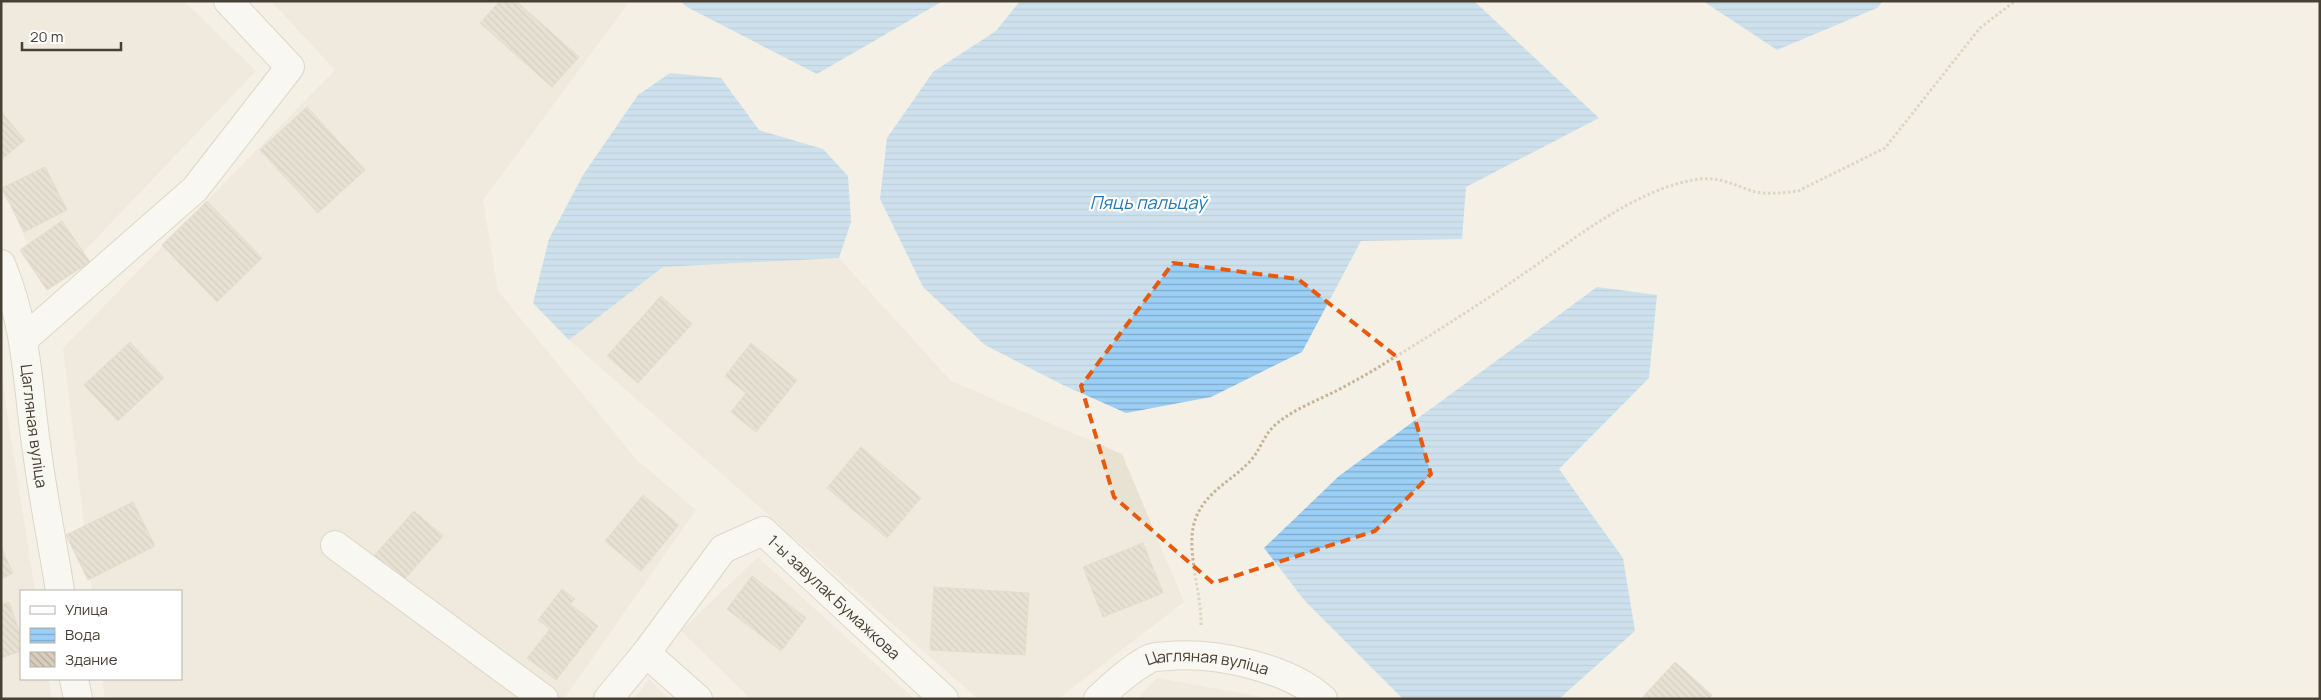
<svg xmlns="http://www.w3.org/2000/svg" width="2321" height="700" font-family="Manrope,sans-serif">
  <style>
    .residential { fill: #e8e2d2 }
    .water { fill: url(#water-rules) }
    .building { fill: url(#building-back-hatch); stroke: #d1c4ac }
    .lines { fill: none; stroke-linecap: round; stroke-linejoin: round }
    .minor-casing { stroke: #c0b8a7; stroke-width: 30 }
    .path { stroke: #c3b497; stroke-width: 3; stroke-dasharray: 2.5 2.5; stroke-linecap: butt }
    .minor { stroke: #fff; stroke-width: 28 }
    .marked { fill: none; stroke: #e8590c; stroke-width: 4; stroke-dasharray: 10 6; stroke-linejoin: round }
    .labels { text-anchor: middle; stroke-width: 4.5; stroke-linejoin: round; paint-order: stroke }
    .street-label { font-size: 16px; fill: #474034; stroke: #fff }
    .water-label { font-size: 18px; font-style: italic; fill: #2578ba; stroke: #fff }
  </style>
  <defs>
    <pattern id="water-rules" width="6" height="5" patternUnits="userSpaceOnUse" patternTransform="scale(1.25)"><rect width="6" height="5" fill="#9ccff5"/><path d="M0 2.5h6" fill="none" stroke="#81a9c7"/></pattern>
    <pattern id="building-back-hatch" width="6" height="6" patternUnits="userSpaceOnUse" patternTransform="scale(1.25)"><rect width="6" height="6" fill="#d9cebc"/><path d="M-1 5l2 2M0 0l6 6M5-1l2 2" fill="none" stroke="#b2a99a"/></pattern>
  </defs>
  <rect width="100%" height="100%" fill="#f4f0e5"/>
  <g class="residential">
    <path d="M 1,1 L 184,1 L 256,71 L 47,290 L 11,206 L 1,193 Z"/>
    <path d="M 271,1 L 630,1 L 483,200 L 498,291 L 636,459 L 696,510 L 564,699 L 105,699 L 102,679 L 181,679 L 181,591 L 92,591 L 63,348 L 335,70 Z"/>
    <path d="M 839,258 L 951,381 L 1122,454 L 1184,602 L 1058,699 L 978,699 L 569,340 L 663,267 Z"/>
    <path d="M 1,373 L 35,591 L 21,591 L 21,679 L 48,679 L 52,699 L 1,699 Z"/>
    <path d="M 758,557 L 914,699 L 751,699 L 681,631 Z"/>
    <path d="M 1157,678 L 1274,699 L 1136,699 Z"/>
    <path d="M 649,679 L 669,699 L 634,699 Z"/>
  </g>
  <g class="water">
    <path d="M 680,1 L 943,1 L 817,74 L 687,7 Z"/>
    <path d="M 1020,1 L 1474,1 L 1599,118 L 1466,187 L 1462,239 L 1361,241 L 1302,352 L 1211,397 L 1126,413 L 1063,385 L 985,345 L 923,287 L 880,199 L 887,138 L 933,72 L 996,31 Z"/>
    <path d="M 1703,1 L 1883,1 L 1877,8 L 1777,50 Z"/>
    <path d="M 670,73 L 721,78 L 759,130 L 823,149 L 848,176 L 851,222 L 839,258 L 663,267 L 569,340 L 533,303 L 549,239 L 583,175 L 638,95 Z"/>
    <path d="M 1597,287 L 1657,295 L 1649,378 L 1559,469 L 1623,558 L 1635,631 L 1559,699 L 1403,699 L 1305,601 L 1264,548 L 1339,476 Z"/>
  </g>
  <g class="building">
    <path d="M 500,1 L 516,1 L 579,57 L 552,87 L 480,23 Z"/>
    <path d="M 307,107 L 365,170 L 318,213 L 260,150 Z"/>
    <path d="M 1,112 L 25,140 L 1,160 Z"/>
    <path d="M 45,167 L 67,210 L 24,232 L 2,188 Z"/>
    <path d="M 207,201 L 262,258 L 217,302 L 162,245 Z"/>
    <path d="M 62,221 L 90,262 L 47,290 L 20,250 Z"/>
    <path d="M 661,296 L 692,324 L 638,383 L 607,356 Z"/>
    <path d="M 130,342 L 164,378 L 118,421 L 84,385 Z"/>
    <path d="M 751,343 L 797,380 L 756,432 L 731,412 L 746,393 L 725,376 Z"/>
    <path d="M 861,447 L 921,498 L 887,538 L 827,488 Z"/>
    <path d="M 643,495 L 679,525 L 641,571 L 605,541 Z"/>
    <path d="M 133,502 L 155,546 L 88,580 L 66,535 Z"/>
    <path d="M 414,511 L 443,536 L 402,582 L 373,557 Z"/>
    <path d="M 1143,543 L 1163,593 L 1103,617 L 1083,567 Z"/>
    <path d="M 1,547 L 13,573 L 1,579 Z"/>
    <path d="M 752,576 L 806,618 L 781,651 L 727,609 Z"/>
    <path d="M 934,587 L 1029,593 L 1025,655 L 930,650 Z"/>
    <path d="M 562,589 L 575,599 L 570,604 L 598,626 L 556,680 L 527,658 L 550,629 L 538,620 Z"/>
    <path d="M 9,602 L 21,636 L 21,651 L 1,658 L 1,605 Z"/>
    <path d="M 1675,662 L 1712,695 L 1709,699 L 1641,699 Z"/>
  </g>
  <g class="lines">
    <defs>
      <g id="minor">
        <path id="s1" d="M 1,264 C 28,328 27,385 37,451 C 43,498 53,545 60,591"/>
        <path d="M 24,339 L 195,189 L 290,67 L 228,1"/>
        <path d="M 335,545 L 544,699"/>
        <path d="M 646,653 L 698,699"/>
        <path d="M 74,679 L 78,699"/>
        <path id="s2" d="M 608,699 L 646,653 L 723,549 L 763,531 L 944,699"/>
        <path id="s3" d="M 1098,699 C 1113,685 1130,669 1149,659 C 1154,656 1162,657 1168,656 C 1215,652 1287,667 1323,699"/>
      </g>
    </defs>
    <use href="#minor" class="minor-casing"/>
    <path class="path" d="M 1201,625 C 1202,591 1183,545 1197,515 C 1209,489 1235,479 1252,459 C 1261,448 1264,435 1275,425 C 1292,410 1316,401 1336,391 C 1355,381 1373,371 1390,360 C 1433,334 1475,307 1516,279 C 1568,244 1636,187 1700,179 C 1719,177 1735,185 1752,191 C 1766,195 1784,193 1798,191 L 1885,148 L 1980,28 L 2015,1"/>
    <use href="#minor" class="minor"/>
  </g>
  <path d="M0 0H2321V700H0ZM 1173,263 L 1298,279 L 1397,357 L 1431,474 L 1375,531 L 1213,583 L 1114,497 L 1081,386 Z" fill="#f4f0e5" fill-opacity=".55" fill-rule="evenodd"/>
  <path class="marked" d="M 1173,263 L 1298,279 L 1397,357 L 1431,474 L 1375,531 L 1213,583 L 1114,497 L 1081,386 Z"/>
  <g class="labels">
    <g class="street-label">
      <text dy="6" stroke="none"><textPath href="#s1" startOffset="166">Цагляная вуліца</textPath></text>
      <text dy="6" stroke="none"><textPath href="#s2" startOffset="330">1-ы завулак Бумажкова</textPath></text>
      <text dy="6" stroke="none"><textPath href="#s3" startOffset="124">Цагляная вуліца</textPath></text>
    </g>
    <g class="water-label">
      <text x="1148" y="209">Пяць пальцаў</text>
    </g>
  </g>
  <rect width="2321" height="700" fill="none" stroke="#474034" stroke-width="5"/>
  <rect x="20" y="590" width="162" height="90" fill="#ffffff" stroke="#b5b3ae"/>
  <rect x="30" y="606" width="25" height="8" fill="#ffffff" stroke="#b5b3ae"/>
  <text x="65" y="615" font-size="15" fill="#474034">Улица</text>
  <rect x="30" y="628" width="25" height="15" fill="url(#water-rules)" stroke="#b5b3ae"/>
  <text x="65" y="640" font-size="15" fill="#474034">Вода</text>
  <rect x="30" y="652" width="25" height="15" fill="url(#building-back-hatch)" stroke="#b5b3ae"/>
  <text x="65" y="665" font-size="15" fill="#474034">Здание</text>
  <path d="M22 42v8h99v-8" fill="none" stroke="#474034" stroke-width="2.5"/>
  <text x="30" y="42" font-size="15" fill="#474034" stroke="#ffffff" stroke-width="4" paint-order="stroke">20 m</text>
</svg>
